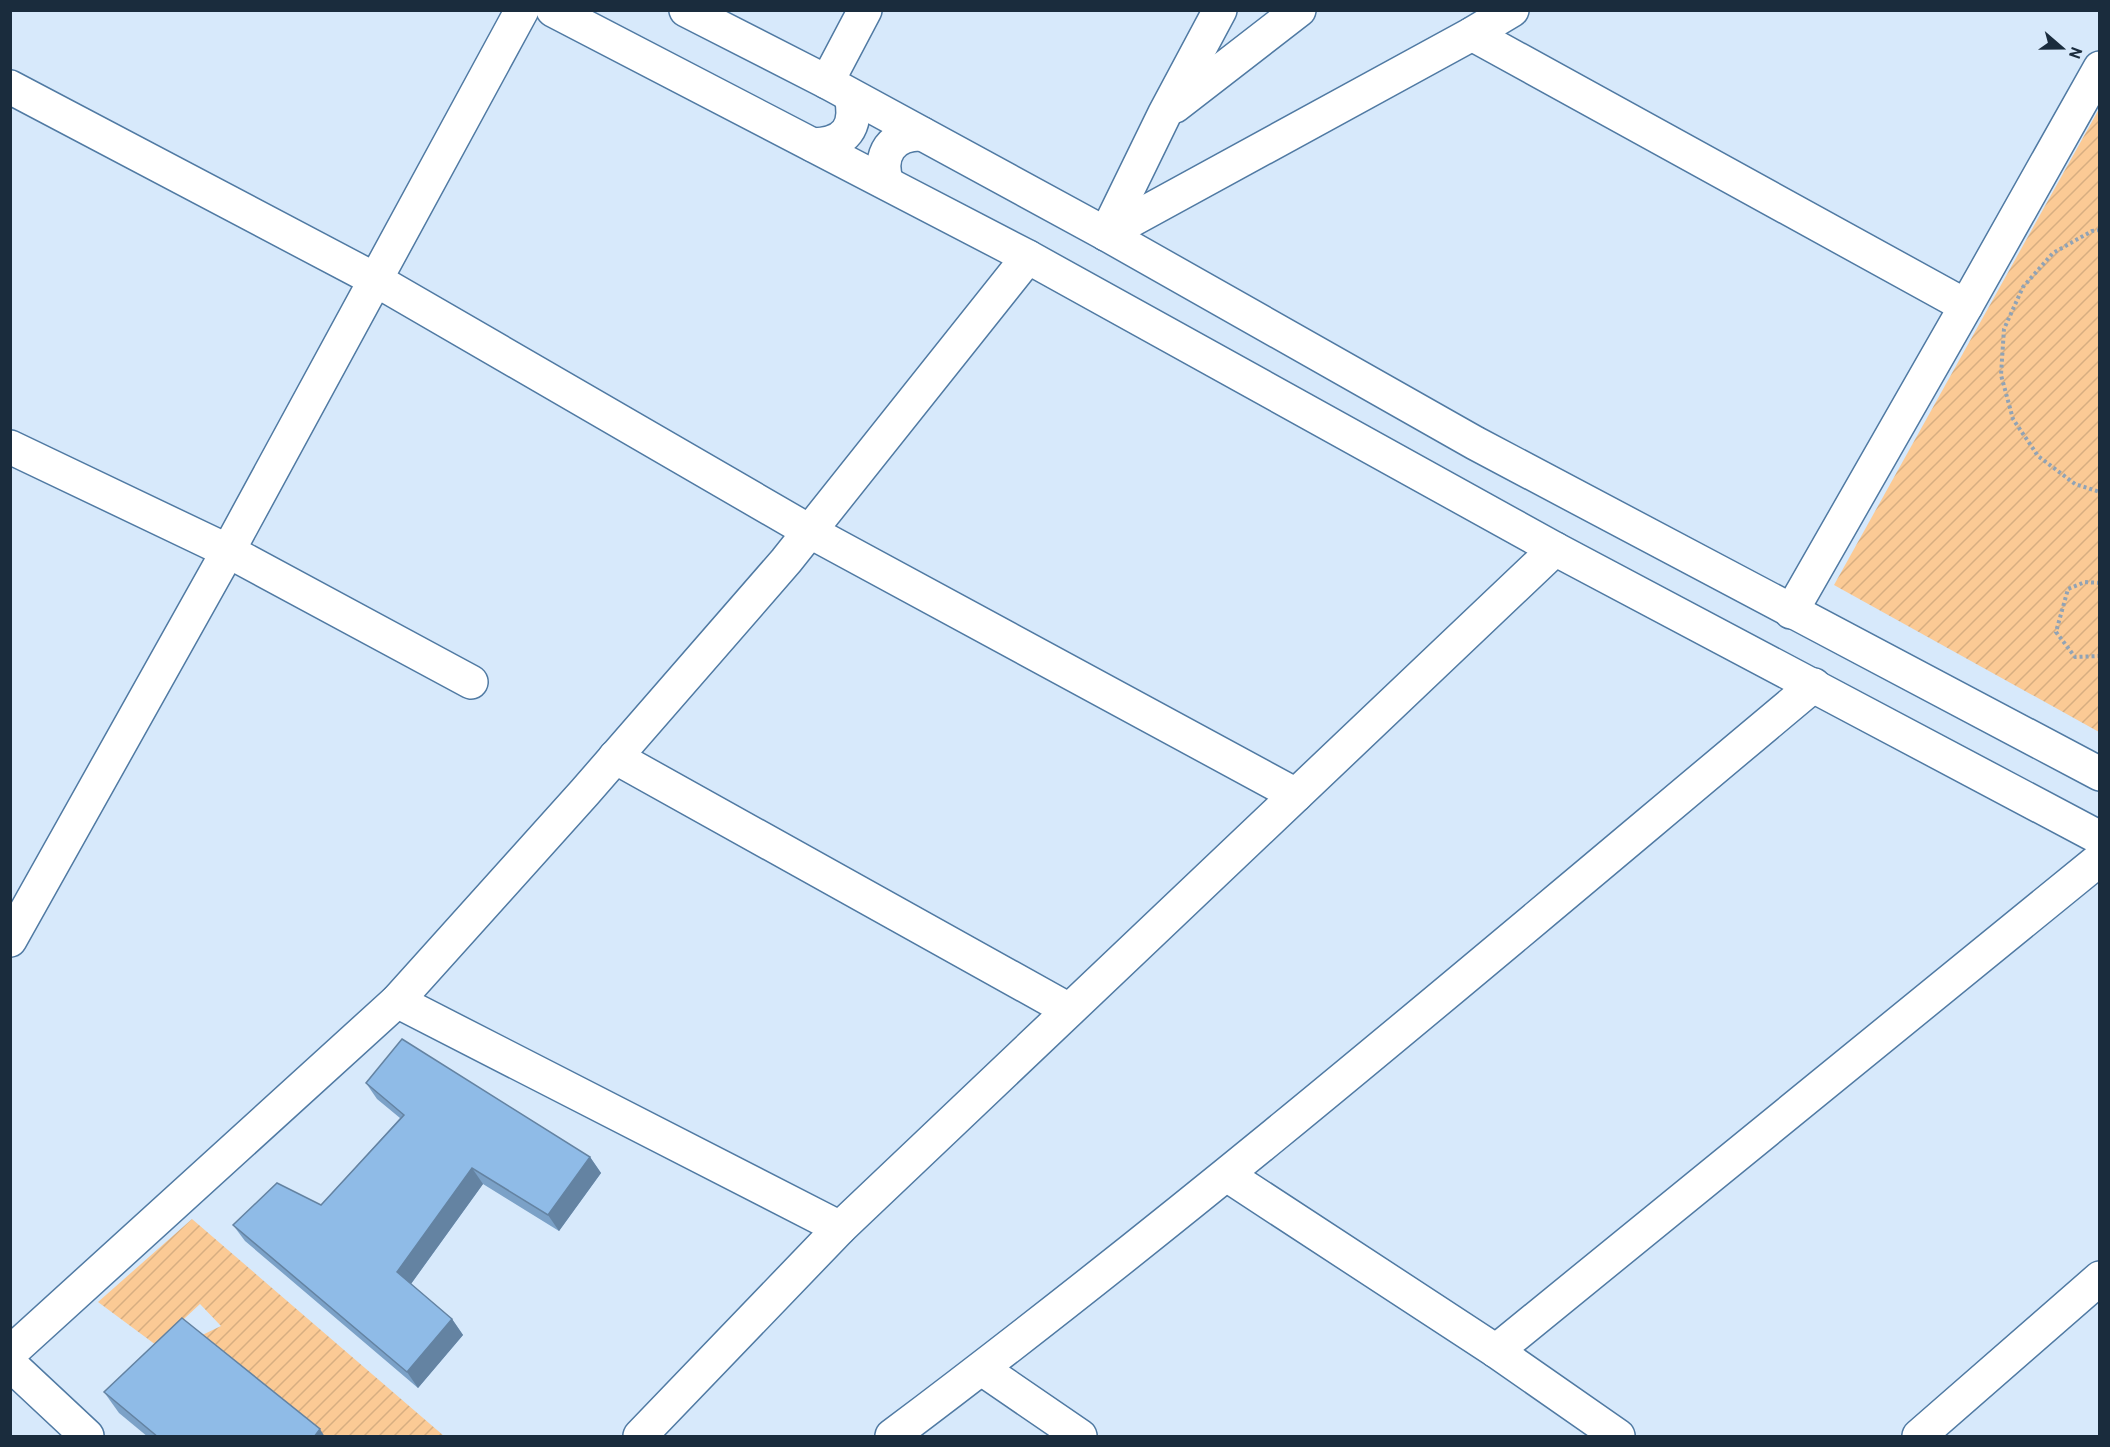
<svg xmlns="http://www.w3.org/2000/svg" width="2110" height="1447" font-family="Barlow,sans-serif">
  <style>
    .garden { fill: url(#garden-furrows) }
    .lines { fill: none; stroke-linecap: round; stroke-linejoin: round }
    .minor-casing { stroke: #507aa3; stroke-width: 36 }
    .primary-casing { stroke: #507aa3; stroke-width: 36 }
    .path { stroke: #91a3b5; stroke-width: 4; stroke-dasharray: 3 3; stroke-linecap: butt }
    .minor { stroke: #fff; stroke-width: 33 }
    .primary { stroke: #fff; stroke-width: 33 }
    .wall { fill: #7ba1c7 }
    .shaded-wall { fill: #6483a2 }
    .building { fill: #8fbbe7; stroke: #6483a2; stroke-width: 1.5 }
  </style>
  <defs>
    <pattern id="garden-furrows" width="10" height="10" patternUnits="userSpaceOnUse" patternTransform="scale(1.5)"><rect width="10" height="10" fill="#fbca95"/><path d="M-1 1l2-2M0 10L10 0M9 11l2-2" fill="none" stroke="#d7ae81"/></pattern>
  </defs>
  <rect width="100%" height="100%" fill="#d7e9fb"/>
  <g class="garden">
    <path d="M 2099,109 L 2099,732 L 1834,585 Z"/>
    <path d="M 192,1219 L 444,1436 L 318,1436 L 196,1338 L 221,1326 L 200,1304 L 156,1345 L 98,1302 Z"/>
  </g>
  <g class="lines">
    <defs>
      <g id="minor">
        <path d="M 1472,34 L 1966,306"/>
        <path d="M 827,82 L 865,10"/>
        <path d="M 10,87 L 376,280 L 809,531 L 1296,795"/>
        <path d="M 1175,106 L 1299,10"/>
        <path d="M 1106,234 L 1472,34 L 1512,10"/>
        <path d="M 1106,234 L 1165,113 L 1220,10"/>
        <path d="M 10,447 L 228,551 L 471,682"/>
        <path d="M 1791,612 L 1966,306 L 2100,68"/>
        <path d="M 615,757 L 1069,1010"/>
        <path d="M 10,940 L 228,551 L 522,10"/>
        <path d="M 397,1001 L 840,1228"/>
        <path d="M 1227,1175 L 1496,1351 L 1618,1436"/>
        <path d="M 1496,1351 L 2100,859"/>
        <path d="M 10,1353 L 397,1001 L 585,792 L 786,561 L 1028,257"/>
        <path d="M 10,1364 L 87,1436"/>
        <path d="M 982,1369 L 1080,1436"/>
        <path d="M 640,1436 L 840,1228 L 1555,549"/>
        <path d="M 892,1436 C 1209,1198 1510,939 1814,685"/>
        <path d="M 1919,1436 L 2100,1278"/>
      </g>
      <g id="primary">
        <path d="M 553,10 L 1028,257 L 1555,549 L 2100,838"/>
        <path d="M 686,10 L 827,82 L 1106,234 L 1475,443 L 2100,774"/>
        <path d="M 813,145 C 846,144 858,127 851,96"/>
        <path d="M 887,183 C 877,155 892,133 922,134"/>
      </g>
    </defs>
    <use href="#minor" class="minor-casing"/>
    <use href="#primary" class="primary-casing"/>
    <g class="path">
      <path d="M 2100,230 L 2092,231 L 2053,253 L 2023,287 L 2004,329 L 2001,375 L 2013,419 L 2038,456 L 2075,484 L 2100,492"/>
      <path d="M 2100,583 L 2085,582 L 2068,589 L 2056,632 L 2075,657 L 2100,656"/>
    </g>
    <use href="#minor" class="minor"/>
    <use href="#primary" class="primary"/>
  </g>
  <g class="wall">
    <path d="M 366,1083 L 590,1157 L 601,1173 L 559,1231 L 483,1184 L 411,1284 L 452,1319 L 463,1335 L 418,1388 L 245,1241 L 233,1225 L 321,1205 L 400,1118 L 377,1099 Z"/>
    <path d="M 104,1392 L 325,1437 L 148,1437 L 119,1413 Z"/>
  </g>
  <g class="shaded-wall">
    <path d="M 590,1157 L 601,1173 L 559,1231 L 548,1215 Z"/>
    <path d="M 472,1168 L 483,1184 L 408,1288 L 397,1272 Z"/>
    <path d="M 452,1319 L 463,1335 L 418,1388 L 407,1372 Z"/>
    <path d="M 320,1429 L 325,1437 L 314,1437 Z"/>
  </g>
  <g class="building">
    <path d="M 402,1039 L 590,1157 L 548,1215 L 472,1168 L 397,1272 L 452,1319 L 407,1372 L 233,1225 L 277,1183 L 321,1205 L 404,1115 L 366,1083 Z"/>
    <path d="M 182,1318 L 320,1429 L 314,1437 L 158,1437 L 104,1392 Z"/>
  </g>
  <rect width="2110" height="1447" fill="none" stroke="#1a2c3d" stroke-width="24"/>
  <g transform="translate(2062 48) rotate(110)" stroke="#d7e9fb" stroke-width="4.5" paint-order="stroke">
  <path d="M0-4.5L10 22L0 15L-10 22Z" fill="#1a2c3d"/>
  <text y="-9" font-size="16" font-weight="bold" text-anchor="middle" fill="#1a2c3d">N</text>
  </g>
</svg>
